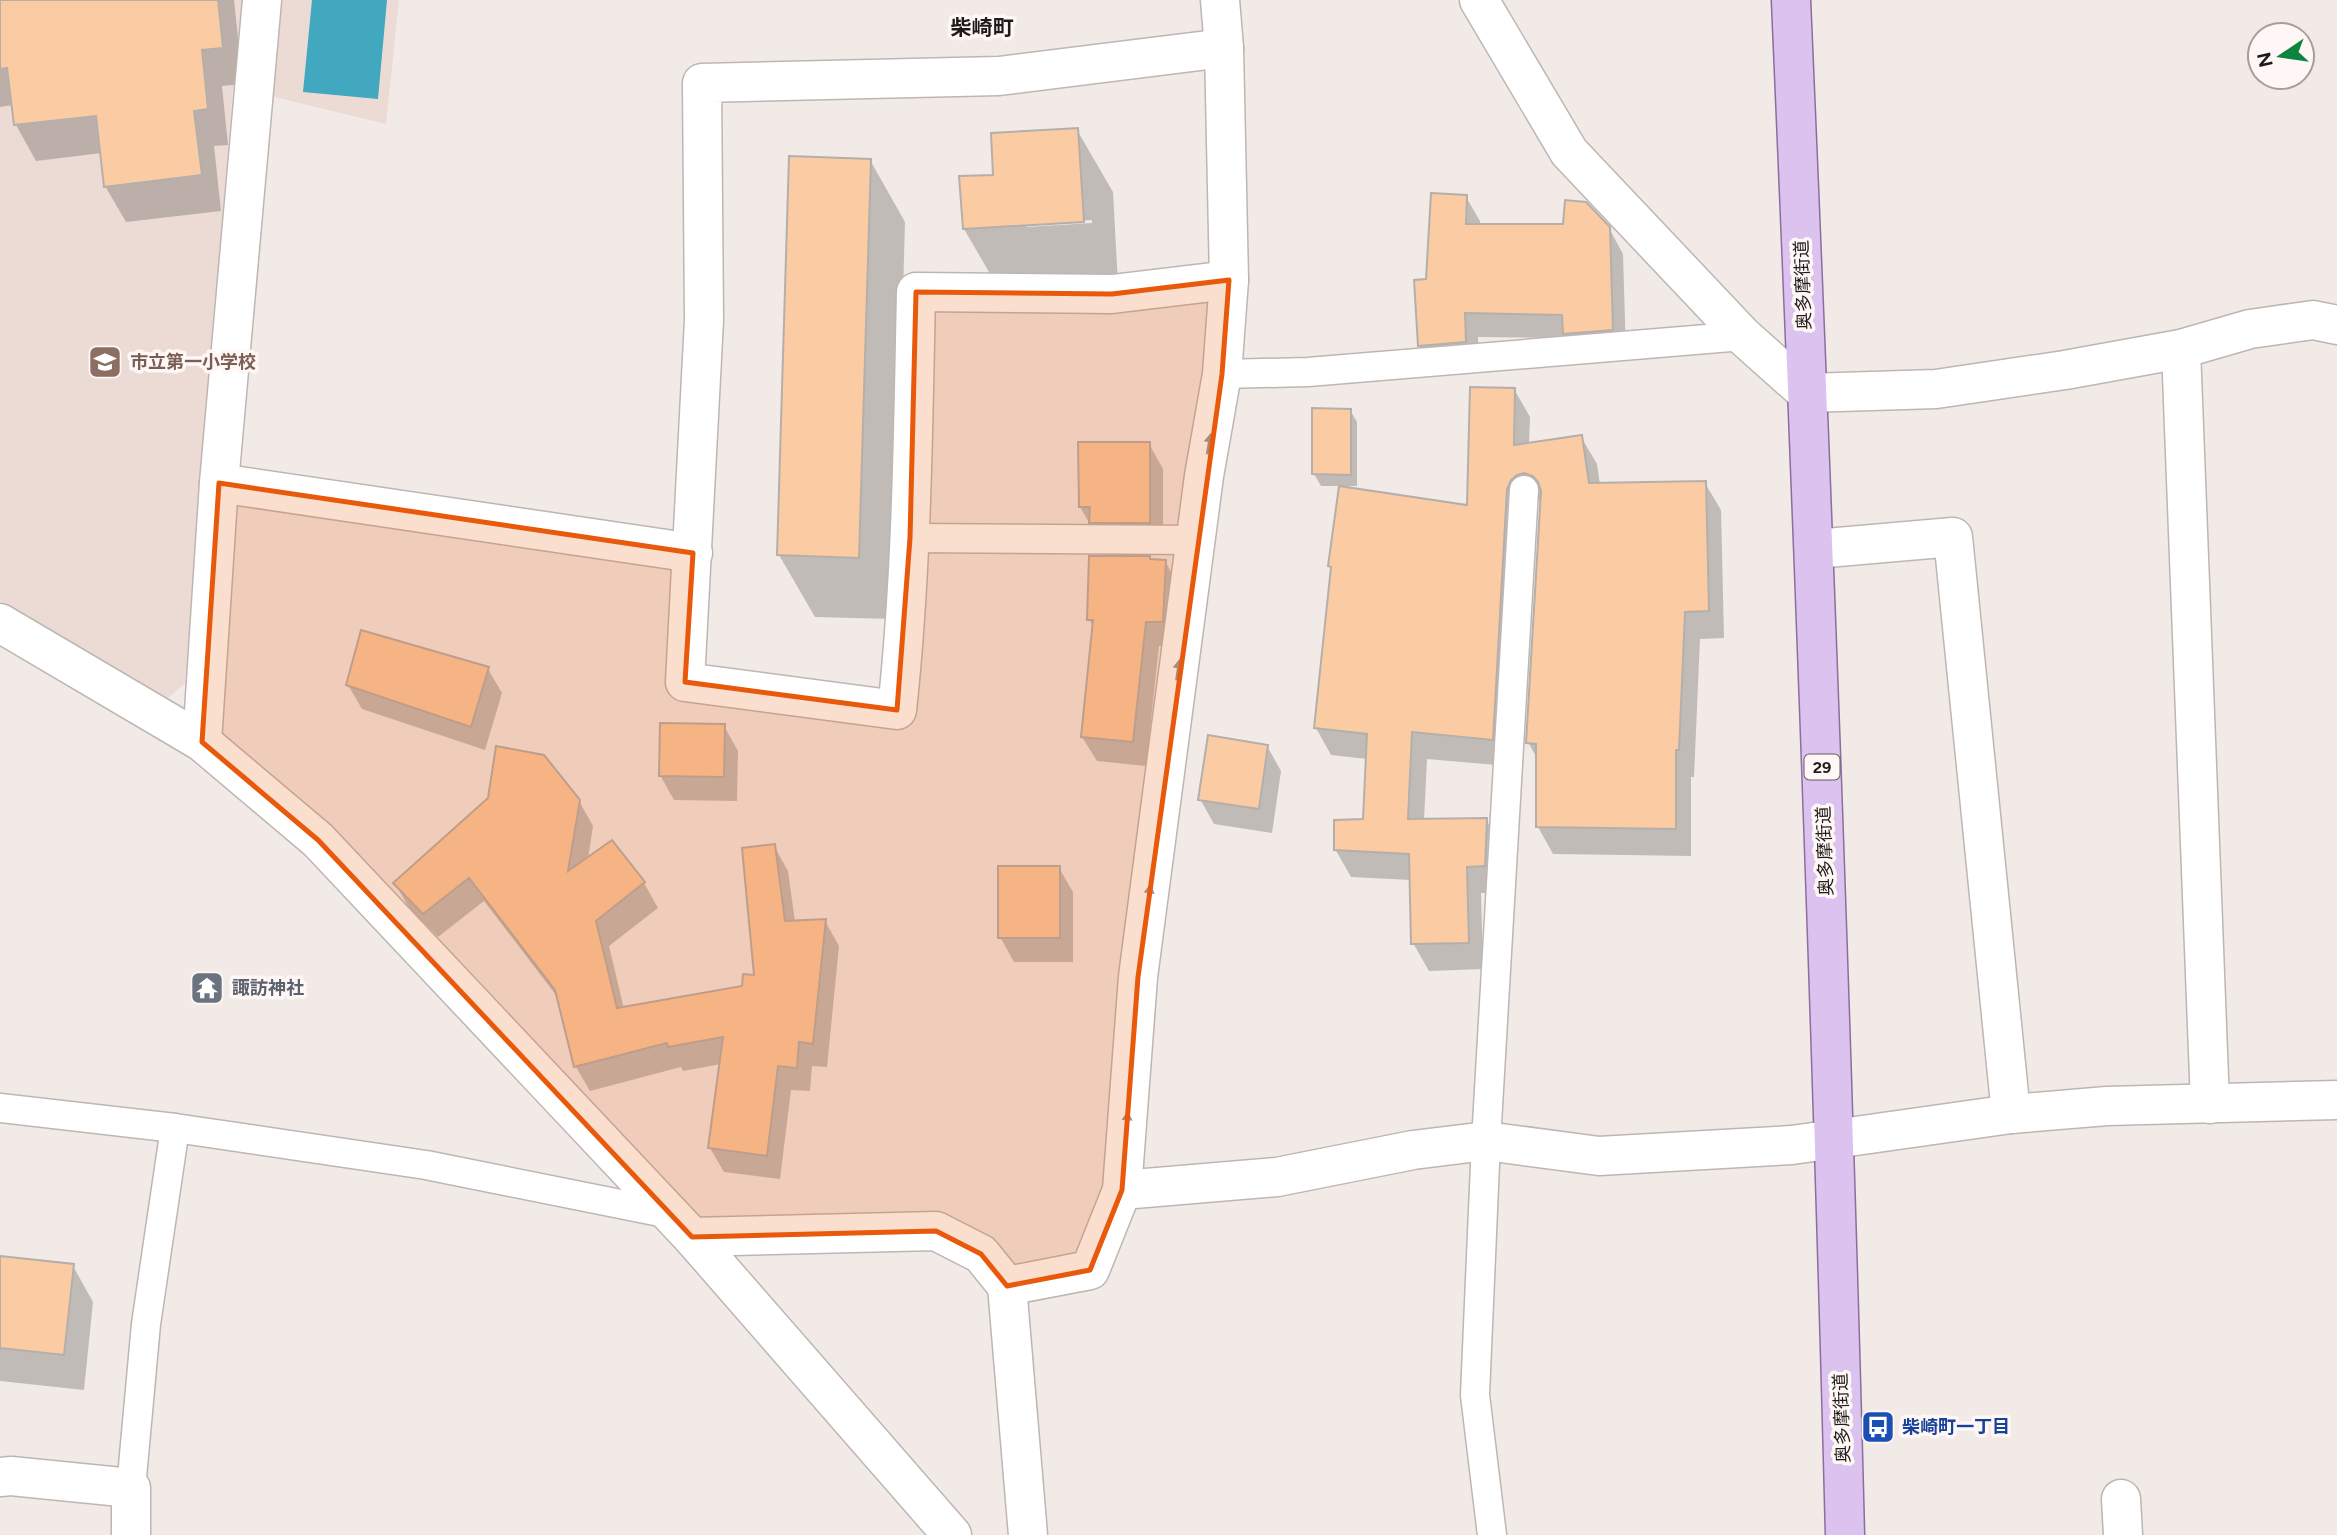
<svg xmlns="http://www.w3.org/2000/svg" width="2337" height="1535" font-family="Figtree,'Noto Sans JP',sans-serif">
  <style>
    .built { fill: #ebdbd4 }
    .water { fill: #41a8c0 }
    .shadow { fill: #0003; fill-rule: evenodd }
    .building { fill: #fbcba4; stroke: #b5afaa; stroke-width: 2 }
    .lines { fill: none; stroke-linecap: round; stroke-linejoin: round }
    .lane-casing { stroke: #beb6b2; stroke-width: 31 }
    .street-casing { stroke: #beb6b2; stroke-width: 41 }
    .primary-casing { stroke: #8b6e9e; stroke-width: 41 }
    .lane { stroke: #fff; stroke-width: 28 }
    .street { stroke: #fff; stroke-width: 38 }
    .primary { stroke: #dcc2ef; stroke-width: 38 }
    .oneway { fill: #9a9898 }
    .marked { fill: #e8590c; fill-opacity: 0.2; stroke: #e8590c; stroke-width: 5; stroke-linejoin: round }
    .labels { text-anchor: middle; stroke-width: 7; stroke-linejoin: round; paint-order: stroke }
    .shield { fill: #fef7f5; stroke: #615d5b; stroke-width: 2 }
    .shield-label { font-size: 16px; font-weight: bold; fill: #1e1b19 }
    .street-label { font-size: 18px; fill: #1e1b19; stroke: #fef7f5 }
    .education-label { font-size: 18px; font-weight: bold; fill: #785e54; stroke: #fef7f5; text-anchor: start }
    .worship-label { font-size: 18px; font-weight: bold; fill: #5b616d; stroke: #fef7f5; text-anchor: start }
    .transit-label { font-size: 18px; font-weight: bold; fill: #164399; stroke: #fef7f5; text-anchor: start }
    .quarter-label { font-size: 21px; font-weight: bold; fill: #1e1b19; stroke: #fef7f5 }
  </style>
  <rect width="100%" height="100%" fill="#f2eae6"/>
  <path class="built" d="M 0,0 L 399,0 L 386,124 L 233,87 L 185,683 L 168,698 L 0,601 Z"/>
  <path class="water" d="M 312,0 L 387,0 L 378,99 L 303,92 Z"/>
  <g class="shadow">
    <path d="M 0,0 L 234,0 L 243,84 L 222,86 L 228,145 L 214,146 L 221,211 L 126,222 L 105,186 L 102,153 L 36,161 L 16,125 L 13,105 L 0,107 Z"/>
    <path d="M 1077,130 L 1113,192 L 1118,284 L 1000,291 L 964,229 L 995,176 ZM 1092,220 L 1092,223 L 1027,227 L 1027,224 Z"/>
    <path d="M 870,160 L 905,222 L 894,619 L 815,617 L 779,555 Z"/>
    <path d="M 1466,197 L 1480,221 L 1480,225 L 1609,228 L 1623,254 L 1626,354 L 1567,338 L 1478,337 L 1479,366 L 1433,370 L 1419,346 L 1428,281 Z"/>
    <path d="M 1514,389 L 1530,417 L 1529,444 L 1581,437 L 1597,464 L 1600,485 L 1705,483 L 1721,510 L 1724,638 L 1700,639 L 1694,777 L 1691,777 L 1691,856 L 1553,854 L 1538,827 L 1538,760 L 1528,742 L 1542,500 L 1533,502 L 1508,766 L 1427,759 L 1424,820 L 1486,819 L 1501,847 L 1500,893 L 1481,893 L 1483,969 L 1429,971 L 1413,943 L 1411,880 L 1351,877 L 1335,849 L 1364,821 L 1367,759 L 1331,755 L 1316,728 L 1332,571 L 1329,566 L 1340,486 L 1340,488 L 1469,507 Z"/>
    <path d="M 1350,410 L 1357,422 L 1357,486 L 1321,486 L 1314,474 Z"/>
    <path d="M 1149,444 L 1163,469 L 1163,547 L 1094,531 L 1080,507 Z"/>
    <path d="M 1151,561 L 1165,561 L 1179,586 L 1176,646 L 1159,646 L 1146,766 L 1097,761 L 1082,737 L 1094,628 L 1089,619 Z"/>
    <path d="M 488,669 L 502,693 L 485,750 L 362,709 L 348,685 Z"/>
    <path d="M 724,726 L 738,751 L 737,801 L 674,800 L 660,775 Z"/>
    <path d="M 1267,746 L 1281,771 L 1272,833 L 1214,824 L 1200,799 Z"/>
    <path d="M 579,801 L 593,826 L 588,859 L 611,842 L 644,883 L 658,908 L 609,946 L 624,1009 L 743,987 L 756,977 L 774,846 L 788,871 L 795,922 L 825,921 L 839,946 L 827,1067 L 812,1066 L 810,1091 L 791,1090 L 780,1179 L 724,1172 L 710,1148 L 721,1064 L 683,1071 L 681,1067 L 590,1091 L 576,1067 L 559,999 L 484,901 L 438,937 L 409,908 L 395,883 Z"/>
    <path d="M 1059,868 L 1073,892 L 1073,962 L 1014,962 L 1000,937 Z"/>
    <path d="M 0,1258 L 73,1266 L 93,1302 L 84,1390 L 0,1381 Z"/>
  </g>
  <g class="building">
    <path d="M 0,0 L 218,0 L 223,48 L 202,50 L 208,109 L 194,111 L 202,175 L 104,187 L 96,116 L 14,125 L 7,68 L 0,69 Z"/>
    <path d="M 1078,128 L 1084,222 L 963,229 L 959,176 L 993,175 L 991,133 Z"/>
    <path d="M 789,156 L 871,159 L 859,558 L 777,555 Z"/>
    <path d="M 1431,193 L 1467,195 L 1466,224 L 1563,224 L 1565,200 L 1586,202 L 1610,227 L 1613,330 L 1563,334 L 1562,315 L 1465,313 L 1466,342 L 1418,346 L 1414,280 L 1426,279 Z"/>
    <path d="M 1470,387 L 1515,388 L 1514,445 L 1582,435 L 1589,483 L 1706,481 L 1709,611 L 1685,612 L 1679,750 L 1676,750 L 1676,829 L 1536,827 L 1536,744 L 1526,743 L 1541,491 L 1538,482 L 1533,476 L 1524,473 L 1517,475 L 1511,480 L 1507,489 L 1493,740 L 1412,732 L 1408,819 L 1487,818 L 1485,866 L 1467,867 L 1469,943 L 1411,944 L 1409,854 L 1334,850 L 1334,820 L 1363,819 L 1367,734 L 1314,728 L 1331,567 L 1328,566 L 1339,486 L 1467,505 Z"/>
    <path d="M 1312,408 L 1351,409 L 1351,475 L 1312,474 Z"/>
    <path d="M 1078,442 L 1150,442 L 1150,523 L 1089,523 L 1090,507 L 1079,507 Z"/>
    <path d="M 1089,556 L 1150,556 L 1150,559 L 1166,560 L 1163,622 L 1146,622 L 1133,742 L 1081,737 L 1093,620 L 1087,620 Z"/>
    <path d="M 361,630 L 489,667 L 471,727 L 346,685 Z"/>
    <path d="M 660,723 L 725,724 L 724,777 L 659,776 Z"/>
    <path d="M 1208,735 L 1268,745 L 1259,809 L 1198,800 Z"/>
    <path d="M 496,746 L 544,755 L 580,800 L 568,871 L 612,840 L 645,882 L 596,921 L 617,1008 L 742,986 L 743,974 L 754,975 L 742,848 L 775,844 L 785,921 L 826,919 L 813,1044 L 799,1042 L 797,1068 L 778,1066 L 767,1156 L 708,1148 L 723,1037 L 668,1047 L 667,1043 L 574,1067 L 555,990 L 469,878 L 423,914 L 393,883 L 488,798 Z"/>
    <rect x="998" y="866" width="62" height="72"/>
    <path d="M 0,1256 L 74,1264 L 64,1355 L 0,1348 Z"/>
  </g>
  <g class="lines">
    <defs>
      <g id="lane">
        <path d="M 1222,374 L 1308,372 L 1743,336"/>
        <path d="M 910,538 L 1196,540"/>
        <path d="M 0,1108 L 175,1128 L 426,1165 L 670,1214"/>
        <path d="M 131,1488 L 146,1324 L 175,1128"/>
        <path d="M 1492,1535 L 1475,1395 L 1486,1141 L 1524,490"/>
      </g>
      <g id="street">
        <path d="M 1479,0 L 1569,152 L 1743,336 L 1807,393 L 1936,389 L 2065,370 L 2181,349 L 2250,329 L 2313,320 L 2337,325"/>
        <path d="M 1224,48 L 999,76 L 702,83 L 704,320 L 685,682 L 897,710 C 912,571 913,432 916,292 L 1112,294 L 1229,280"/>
        <path d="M 2181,349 L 2210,1104"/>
        <path d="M 219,483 L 693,553"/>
        <path d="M 1815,549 L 1953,537 L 2011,1114"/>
        <path d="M 0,623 L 202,742 L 318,840 L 692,1237 L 952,1535"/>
        <path d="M 202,742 L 219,483 L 262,0"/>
        <path d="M 1122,1190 L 1277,1177 L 1413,1150 L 1486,1141 L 1599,1156 L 1792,1145 L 2011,1114 L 2107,1106 L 2337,1100"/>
        <path d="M 692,1237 L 936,1231 L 981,1254 L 1007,1286 L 1090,1270 L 1122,1190 L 1138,977 L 1204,476 L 1222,374 L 1229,280 L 1224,48 L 1220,0"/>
        <path d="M 1007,1286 L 1028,1535"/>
        <path d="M 0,1477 L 11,1476 L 131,1488 L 131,1535"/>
        <path d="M 2121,1499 L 2123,1535"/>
      </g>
      <path id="primary" d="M 1791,0 C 1813,512 1832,1023 1845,1535"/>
    </defs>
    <use href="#lane" class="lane-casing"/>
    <use href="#street" class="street-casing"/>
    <use href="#primary" class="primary-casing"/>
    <use href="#lane" class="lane"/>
    <use href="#street" class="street"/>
    <use href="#primary" class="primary"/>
  </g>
  <defs><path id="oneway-solid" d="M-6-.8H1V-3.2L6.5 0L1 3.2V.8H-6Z" transform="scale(1.75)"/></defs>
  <g class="oneway">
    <use href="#oneway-solid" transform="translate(1209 444) rotate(-80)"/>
    <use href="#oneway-solid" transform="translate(1178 670) rotate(-82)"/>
    <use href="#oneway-solid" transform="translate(1149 895) rotate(-83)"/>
    <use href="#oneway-solid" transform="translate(1127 1122) rotate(-86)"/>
  </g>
  <path class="marked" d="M 1229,280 L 1222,374 L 1138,977 L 1122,1190 L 1090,1270 L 1007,1286 L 981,1254 L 936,1231 L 692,1237 L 318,840 L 202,742 L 219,483 L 693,553 L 685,682 L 897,710 L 910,538 L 916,292 L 1112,294 Z"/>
  <defs>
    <symbol id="school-square" viewBox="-11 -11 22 22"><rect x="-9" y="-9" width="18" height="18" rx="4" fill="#8d6e63" stroke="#fef7f5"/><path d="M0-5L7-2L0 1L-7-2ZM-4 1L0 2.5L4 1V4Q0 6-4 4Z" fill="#fff"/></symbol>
    <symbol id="temple-square" viewBox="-11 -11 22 22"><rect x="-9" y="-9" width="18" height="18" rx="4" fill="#6b7280" stroke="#fef7f5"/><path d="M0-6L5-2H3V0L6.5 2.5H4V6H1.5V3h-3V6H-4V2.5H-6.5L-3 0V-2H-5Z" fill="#fff"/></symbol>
    <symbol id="bus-square" viewBox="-11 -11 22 22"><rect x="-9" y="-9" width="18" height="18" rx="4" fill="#1a4fb4" stroke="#fef7f5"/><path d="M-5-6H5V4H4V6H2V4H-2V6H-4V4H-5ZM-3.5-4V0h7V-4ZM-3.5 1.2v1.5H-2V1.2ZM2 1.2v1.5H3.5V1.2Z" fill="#fff"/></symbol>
  </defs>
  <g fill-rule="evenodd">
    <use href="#school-square" x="86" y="343" width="38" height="38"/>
    <use href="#temple-square" x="188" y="969" width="38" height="38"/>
    <use href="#bus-square" x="1859" y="1408" width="38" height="38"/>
  </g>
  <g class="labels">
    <rect class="shield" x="1804.5" y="754.5" width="35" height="25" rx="5"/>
    <g class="shield-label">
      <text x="1822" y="773">29</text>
    </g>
    <g class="street-label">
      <text transform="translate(1803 285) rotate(-92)" y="6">奥多摩街道</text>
      <text transform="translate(1825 851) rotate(-92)" y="6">奥多摩街道</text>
      <text transform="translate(1842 1418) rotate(-92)" y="6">奥多摩街道</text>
    </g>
    <g class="education-label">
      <text x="130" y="368">市立第一小学校</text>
    </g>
    <g class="worship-label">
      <text x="232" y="994">諏訪神社</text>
    </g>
    <g class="transit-label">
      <text x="1902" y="1433">柴崎町一丁目</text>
    </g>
    <g class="quarter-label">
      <text x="982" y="35">柴崎町</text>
    </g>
  </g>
  <g transform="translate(2281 56) rotate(257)"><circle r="33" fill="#fef7f5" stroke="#a49f9d" stroke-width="2"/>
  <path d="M0-5L12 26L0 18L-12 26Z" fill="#0a843e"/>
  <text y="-10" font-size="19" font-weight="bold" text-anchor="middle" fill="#1e1b19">N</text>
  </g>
</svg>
